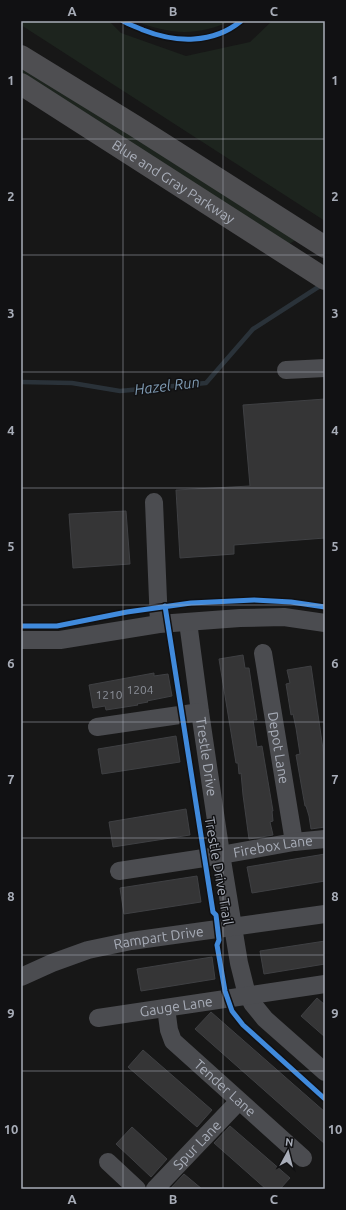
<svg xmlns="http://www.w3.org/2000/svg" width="346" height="1210" font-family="Ubuntu,sans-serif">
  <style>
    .green { fill: #1d241e }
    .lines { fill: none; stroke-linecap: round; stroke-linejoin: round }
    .stream { stroke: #2a3239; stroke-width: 4.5 }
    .building { fill: #353536; stroke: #3f4043 }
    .minor { stroke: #4b4c50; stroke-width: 18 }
    .highway { stroke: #4e4e51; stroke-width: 22 }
    .cycleway-casing { stroke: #111113; stroke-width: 8 }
    .cycleway { stroke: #408adc; stroke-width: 5 }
    .grid { fill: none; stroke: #a8adb8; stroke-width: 1; stroke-opacity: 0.55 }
    .labels { text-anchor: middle; stroke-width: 3; stroke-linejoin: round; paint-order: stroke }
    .number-label { font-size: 12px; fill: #8b8f98 }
    .street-label { font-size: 14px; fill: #a8adb8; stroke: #111113 }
    .water-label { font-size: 15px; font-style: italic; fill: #7f9bb3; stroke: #111113 }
    .neatline { fill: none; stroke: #a8adb8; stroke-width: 1.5 }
    .grid-label { font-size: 13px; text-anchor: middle; font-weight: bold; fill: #a8adb8 }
  </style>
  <rect width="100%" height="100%" fill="#171717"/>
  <g class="green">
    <path d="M 21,21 L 109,21 L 121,33 L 186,56 L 250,42 L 272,21 L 325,21 L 325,221 L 21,25 Z"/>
    <path d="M 135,21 L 232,21 C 195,36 172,35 135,21 Z"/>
    <path d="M 21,63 L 298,239 L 287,245 L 21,75 Z"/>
  </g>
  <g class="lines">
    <path class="stream" d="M 21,382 L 72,383 L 120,391 L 206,383 L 253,329 L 323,284"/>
  </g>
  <g class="building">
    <path d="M 325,399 L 325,538 L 234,545 L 234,554 L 180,558 L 176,490 L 250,486 L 243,405 Z"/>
    <path d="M 126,511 L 130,564 L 73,568 L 69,514 Z"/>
    <path d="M 243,655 L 245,668 L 249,668 L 252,688 L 257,720 L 253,720 L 257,747 L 262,746 L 273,811 L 272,811 L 273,821 L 270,822 L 273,835 L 249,839 L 243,795 L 241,773 L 239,774 L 238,763 L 236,763 L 219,659 Z"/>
    <path d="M 311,666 L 325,763 L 325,827 L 311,829 L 309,816 L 306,806 L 305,806 L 296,755 L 300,754 L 296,728 L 293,714 L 291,715 L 286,684 L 290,683 L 287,670 Z"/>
    <path d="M 154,673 L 154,676 L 168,674 L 172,696 L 147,701 L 148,702 L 137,704 L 138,705 L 106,710 L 105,706 L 93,708 L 89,685 Z"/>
    <path d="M 176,736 L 180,762 L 102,774 L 98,749 Z"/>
    <path d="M 186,809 L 190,835 L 113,847 L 109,822 Z"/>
    <path d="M 325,854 L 325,881 L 252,893 L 247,867 Z"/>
    <path d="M 197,876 L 201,902 L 124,914 L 120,888 Z"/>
    <path d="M 325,941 L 325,964 L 264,974 L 260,951 Z"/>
    <path d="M 212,957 L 215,979 L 141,991 L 137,969 Z"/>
    <path d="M 317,998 L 325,1005 L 325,1037 L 301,1016 Z"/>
    <path d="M 211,1012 L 325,1112 L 325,1144 L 195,1029 Z"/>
    <path d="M 143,1050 L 212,1110 L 197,1127 L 128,1067 Z"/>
    <path d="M 230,1126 L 290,1178 L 280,1189 L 266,1189 L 214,1143 Z"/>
    <path d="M 132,1127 L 167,1159 L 151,1177 L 116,1144 Z"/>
    <path d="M 184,1174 L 202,1189 L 170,1189 Z"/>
  </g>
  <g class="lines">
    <g class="minor">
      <path d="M 286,370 L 325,368"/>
      <path d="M 154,502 L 159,624"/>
      <path id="s1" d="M 188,622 L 200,712 L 221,854 L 239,963 L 245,987 L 252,1003 L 265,1019 L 325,1072"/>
      <path d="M 21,640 L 60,640 L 159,624 L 240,618 L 284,617 L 325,623"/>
      <path id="s2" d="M 263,653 L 294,842"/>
      <path d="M 97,727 L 200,712"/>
      <path id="s3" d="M 119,871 L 204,858 L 294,842 L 325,839"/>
      <path id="s4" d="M 21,977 L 52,963 L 88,950 L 131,941 L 325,914"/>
      <path id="s5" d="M 166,1008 L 169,1030 L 173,1041 L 303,1158"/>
      <path id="s6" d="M 98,1018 L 325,984"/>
      <path d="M 108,1162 L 137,1189"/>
      <path id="s7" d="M 155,1189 L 239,1101"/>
    </g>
    <g class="highway">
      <path d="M 21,56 L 135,126 L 325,247"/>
      <path id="s8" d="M 21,84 L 325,279"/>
    </g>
    <defs>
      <g id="cycleway">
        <path d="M 123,21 C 129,25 137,27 143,30 C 176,43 213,44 241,21"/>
        <path d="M 165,606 L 213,912 L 216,915 L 219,940 L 217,945 L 225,991 L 232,1011 L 243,1025 L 325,1099"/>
        <path d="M 21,626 L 57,626 L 127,612 L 191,603 L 254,600 L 291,602 L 325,607"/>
      </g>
    </defs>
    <use href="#cycleway" class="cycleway-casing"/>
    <use href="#cycleway" class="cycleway"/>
  </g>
  <path class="grid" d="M 123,21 L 123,1189M 223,21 L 223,1189M 21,139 L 325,139M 21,255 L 325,255M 21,372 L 325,372M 21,488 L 325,488M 21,605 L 325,605M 21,722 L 325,722M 21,838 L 325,838M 21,955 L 325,955M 21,1071 L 325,1071"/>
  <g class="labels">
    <g class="number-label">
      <text x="140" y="694">1204</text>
      <text x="109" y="699">1210</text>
    </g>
    <g class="street-label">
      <text dy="5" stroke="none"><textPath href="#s8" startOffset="181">Blue and Gray Parkway</textPath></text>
      <text dy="5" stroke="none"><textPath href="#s2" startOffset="96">Depot Lane</textPath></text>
      <text dy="5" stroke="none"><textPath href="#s1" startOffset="136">Trestle Drive</textPath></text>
      <text dy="5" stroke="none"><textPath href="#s3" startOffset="156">Firebox Lane</textPath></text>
      <text transform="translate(219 871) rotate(80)" y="5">Trestle Drive Trail</text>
      <text dy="5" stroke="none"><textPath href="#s4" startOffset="144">Rampart Drive</textPath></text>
      <text dy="5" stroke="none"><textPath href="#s6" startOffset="79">Gauge Lane</textPath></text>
      <text dy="5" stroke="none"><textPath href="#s5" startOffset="104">Tender Lane</textPath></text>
      <text dy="5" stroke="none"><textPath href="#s7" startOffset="61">Spur Lane</textPath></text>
    </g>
    <g class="water-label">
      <text transform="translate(167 386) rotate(-7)" y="5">Hazel Run</text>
    </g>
  </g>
  <rect width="346" height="1210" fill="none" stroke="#111113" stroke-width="44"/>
  <g transform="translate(288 1152) rotate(7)" stroke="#111113" stroke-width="3" paint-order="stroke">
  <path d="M0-3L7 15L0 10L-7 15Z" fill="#a8adb8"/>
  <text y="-6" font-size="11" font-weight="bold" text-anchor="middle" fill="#a8adb8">N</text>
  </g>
  <rect x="22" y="22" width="302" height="1166" class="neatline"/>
  <g class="grid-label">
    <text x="72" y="16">A</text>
    <text x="173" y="16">B</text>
    <text x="274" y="16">C</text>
    <text x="11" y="85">1</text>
    <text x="335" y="85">1</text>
    <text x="11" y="201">2</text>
    <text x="335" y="201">2</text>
    <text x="11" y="318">3</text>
    <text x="335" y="318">3</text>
    <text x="11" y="435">4</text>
    <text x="335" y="435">4</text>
    <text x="11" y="551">5</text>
    <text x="335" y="551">5</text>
    <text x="11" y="668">6</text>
    <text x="335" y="668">6</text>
    <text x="11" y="784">7</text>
    <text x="335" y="784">7</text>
    <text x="11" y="901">8</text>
    <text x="335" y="901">8</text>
    <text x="11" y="1018">9</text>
    <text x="335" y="1018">9</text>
    <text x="11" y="1134">10</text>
    <text x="335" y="1134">10</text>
    <text x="72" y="1204">A</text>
    <text x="173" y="1204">B</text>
    <text x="274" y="1204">C</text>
  </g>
</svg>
